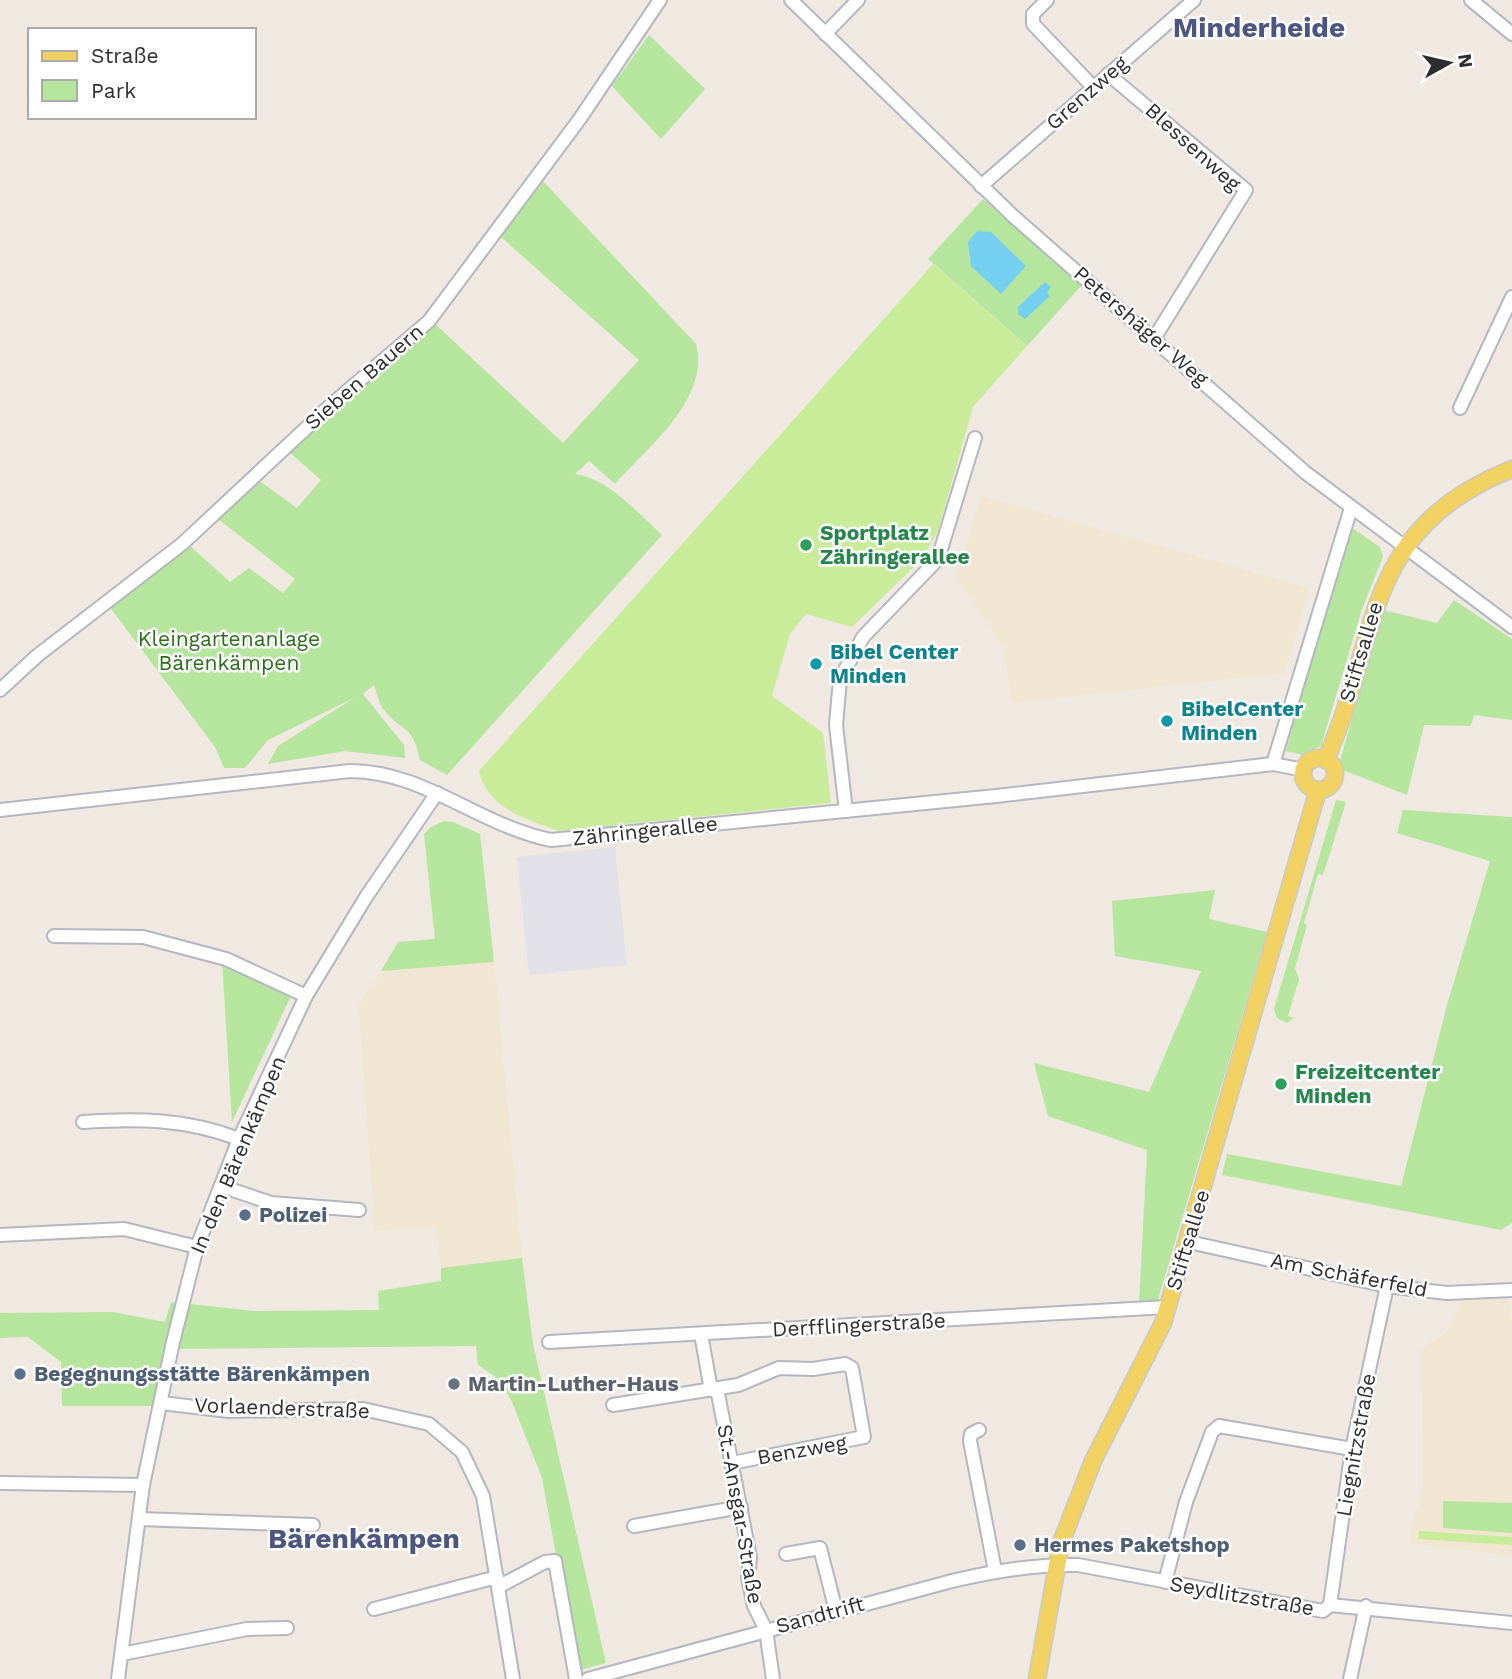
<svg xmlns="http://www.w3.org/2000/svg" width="1512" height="1679" font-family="'Work Sans',sans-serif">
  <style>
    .industrial { fill: #e3e1e8 }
    .education { fill: #f0e6d1 }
    .green { fill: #b6e59e }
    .pitch { fill: #c9ec9a }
    .water { fill: #75cff0 }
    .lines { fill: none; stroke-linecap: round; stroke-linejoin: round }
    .minor-casing { stroke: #b4b7c1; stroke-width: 16 }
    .major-casing { stroke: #c9c9c9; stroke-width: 19 }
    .minor { stroke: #fff; stroke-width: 12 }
    .major { stroke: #f2d163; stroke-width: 16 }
    .leisure-dot { fill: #2e9e5b; stroke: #fff; stroke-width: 2.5 }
    .culture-dot { fill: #0f9aa8; stroke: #fff; stroke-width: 2.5 }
    .service-dot { fill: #5c6f8a; stroke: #fff; stroke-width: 2.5 }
    .worship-dot { fill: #6b7280; stroke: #fff; stroke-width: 2.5 }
    .labels { text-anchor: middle; stroke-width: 5; stroke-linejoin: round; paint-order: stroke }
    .street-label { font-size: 21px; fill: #2e2e2e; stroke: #fff }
    .leisure-label { font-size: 21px; font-weight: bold; fill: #27864d; stroke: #fff; text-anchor: start }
    .park-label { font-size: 21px; fill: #2c6e1b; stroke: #fff }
    .culture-label { font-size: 21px; font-weight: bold; fill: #0d838f; stroke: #fff; text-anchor: start }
    .service-label { font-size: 21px; font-weight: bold; fill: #4e5e75; stroke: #fff; text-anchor: start }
    .worship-label { font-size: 21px; font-weight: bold; fill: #5b616d; stroke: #fff; text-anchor: start }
    .district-label { font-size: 28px; font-weight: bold; fill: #4d5680; stroke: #fff }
  </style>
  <rect width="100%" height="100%" fill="#efe9e1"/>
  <path class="industrial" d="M 615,847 L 627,965 L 529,975 L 517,857 Z"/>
  <g class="education">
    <path d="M 982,496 L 1309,588 L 1284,673 L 1012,703 L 1004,648 L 956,577 Z"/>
    <path d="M 494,962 L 522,1258 L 441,1268 L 437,1227 L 375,1231 L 359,1005 L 381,971 Z"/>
    <path d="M 1509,1295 L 1512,1323 L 1512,1556 L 1408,1543 L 1423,1489 L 1422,1348 L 1446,1333 L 1463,1299 Z"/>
  </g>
  <g class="green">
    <path d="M 649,35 L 705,89 L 661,139 L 612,86 Z"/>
    <path d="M 543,181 L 696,344 C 710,399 649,446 615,484 L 589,461 L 575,474 C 609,479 637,512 662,535 L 447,775 L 420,760 C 412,723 404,734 385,711 C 379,705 377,693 374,685 L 363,694 L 404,745 L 405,758 L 345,751 L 268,764 L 278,746 L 354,698 L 268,740 L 245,768 L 224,768 L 215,747 L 109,606 L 190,546 L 230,582 L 249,568 L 283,593 L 295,579 L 217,518 L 258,480 L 297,508 L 321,480 L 288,451 L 433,322 L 563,443 L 639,360 L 500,236 Z"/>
    <path d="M 983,199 L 1081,286 L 1027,346 L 928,259 Z"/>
    <path d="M 1349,526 L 1380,547 L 1383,557 L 1362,609 L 1321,746 L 1302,755 L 1286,751 Z"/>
    <path d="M 1454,600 L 1512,639 L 1512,720 L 1474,715 L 1471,726 L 1424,725 L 1407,795 L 1338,768 L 1383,610 L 1437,623 Z"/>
    <path d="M 1336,800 L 1346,802 L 1323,875 L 1318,874 L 1304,923 L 1307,925 L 1295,968 L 1299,979 L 1288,1016 L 1294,1018 L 1287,1023 L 1277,1018 L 1274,1009 Z"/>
    <path d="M 1403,810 L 1512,817 L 1512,1223 L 1501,1230 L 1222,1175 L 1227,1154 L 1401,1186 L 1447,1005 L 1490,861 L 1397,833 Z"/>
    <path d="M 444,821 L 453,822 L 480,834 L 494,962 L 381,971 L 398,942 L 435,939 L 424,834 L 431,827 Z"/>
    <path d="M 1215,890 L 1209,919 L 1267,932 L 1157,1303 L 1139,1304 L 1147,1150 L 1048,1116 L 1034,1063 L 1149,1092 L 1201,971 L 1115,956 L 1112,901 Z"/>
    <path d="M 222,960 L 288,994 L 290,998 L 232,1122 Z"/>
    <path d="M 522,1258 L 533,1344 L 606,1663 L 577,1671 L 542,1478 L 512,1402 L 500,1380 L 478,1365 L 476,1346 L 166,1349 L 155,1406 L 62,1406 L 61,1362 L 28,1337 L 0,1338 L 0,1313 L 113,1312 L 165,1322 L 171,1302 L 255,1311 L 379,1310 L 378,1291 L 441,1281 L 441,1268 Z"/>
    <path d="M 1443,1501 L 1512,1503 L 1512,1533 L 1443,1528 Z"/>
  </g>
  <g class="pitch">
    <path d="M 933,264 L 1027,346 L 973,407 L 938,531 L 922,559 L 852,627 L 806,614 L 790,634 L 772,696 L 823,733 L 831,803 L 559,831 C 526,819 488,809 479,771 Z"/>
    <path d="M 1419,1531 L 1512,1537 L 1512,1545 L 1418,1539 Z"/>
  </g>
  <g class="water">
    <path d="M 977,231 L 991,232 L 1026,266 L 1001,294 L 971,266 L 968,242 Z"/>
    <path d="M 1045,282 L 1051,287 L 1047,293 L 1050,296 L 1025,319 L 1018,314 L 1018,307 Z"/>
  </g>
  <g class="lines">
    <defs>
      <g id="minor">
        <path d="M 791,0 L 1013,216 L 1306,473 L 1512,627"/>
        <path d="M 1047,0 L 1033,14 L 1033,24 L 1093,87"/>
        <path d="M 1471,0 L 1512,34"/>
        <path d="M 825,34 L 858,0"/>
        <path d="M 1108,74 L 1246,190 L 1155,337"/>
        <path d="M 981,186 L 1194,0"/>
        <path d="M 1460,408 L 1512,297"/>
        <path d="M 0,690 L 38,655 L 182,544 L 332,404 L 429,321 L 579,120 L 660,0"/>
        <path d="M 1273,764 L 1351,508"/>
        <path d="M 0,810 L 350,771 C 424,771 478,825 551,840 L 996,796 L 1273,764 L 1304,770"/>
        <path d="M 846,811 L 836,725 L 840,679 L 863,637 L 938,559 L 975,438"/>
        <path d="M 54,936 L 143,937 L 226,959 L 306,996"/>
        <path d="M 83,1122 C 138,1118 187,1119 239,1139"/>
        <path d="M 221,1186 L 271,1203 L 359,1210"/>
        <path d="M 0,1235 L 124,1229 L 197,1247"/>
        <path d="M 1189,1242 L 1387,1286 L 1447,1293 L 1512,1290"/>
        <path d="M 701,1334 L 711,1390"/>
        <path d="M 549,1342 L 1168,1307"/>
        <path d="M 717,1389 L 750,1557 L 748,1578 L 754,1606 L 766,1630 L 773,1679"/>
        <path d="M 161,1403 L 229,1411 L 363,1409 L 429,1424 L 462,1452 L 483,1496 L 513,1679"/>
        <path d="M 613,1405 L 738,1385 L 779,1368 L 813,1369 L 845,1364 L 852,1368 L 864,1437 L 732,1463"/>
        <path d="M 979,1430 L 971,1434 L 970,1441 L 995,1571"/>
        <path d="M 0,1483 L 143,1485"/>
        <path d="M 139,1519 L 313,1525"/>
        <path d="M 634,1526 L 741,1507"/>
        <path d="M 786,1554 L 820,1548 L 836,1611"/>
        <path d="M 1165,1582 L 1186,1502 L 1212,1432 L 1219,1426 L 1352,1449"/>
        <path d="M 498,1587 L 545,1562 L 555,1561 L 576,1679"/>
        <path d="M 1330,1605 L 1352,1449 L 1387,1286"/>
        <path d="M 374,1609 L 497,1577"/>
        <path d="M 122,1654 L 247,1629 L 287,1628"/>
        <path d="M 118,1679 L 143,1485 L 173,1342 L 197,1247 L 239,1139 L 306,996 L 366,897 L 437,793"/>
        <path d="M 588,1679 L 952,1581 C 994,1571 1035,1564 1078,1565 L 1323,1611 L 1330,1605 L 1512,1623"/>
        <path d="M 1350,1679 L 1366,1606"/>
      </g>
      <g id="major">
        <circle cx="1319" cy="774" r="16"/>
        <path d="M 1326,759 C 1381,637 1360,529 1512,469"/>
        <path d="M 1037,1679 L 1061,1543 L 1093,1461 L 1163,1323 L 1318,790"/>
      </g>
    </defs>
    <use href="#minor" class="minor-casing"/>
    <use href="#major" class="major-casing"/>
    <use href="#minor" class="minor"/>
    <use href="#major" class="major"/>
  </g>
  <g class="leisure-dot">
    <circle cx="806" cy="545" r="7"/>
    <circle cx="1281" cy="1084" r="7"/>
  </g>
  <g class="culture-dot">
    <circle cx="816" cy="664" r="7"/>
    <circle cx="1167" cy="721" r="7"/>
  </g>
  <g class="service-dot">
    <circle cx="245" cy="1215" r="7"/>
    <circle cx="20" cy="1374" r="7"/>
    <circle cx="1020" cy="1545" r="7"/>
  </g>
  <circle class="worship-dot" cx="454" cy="1384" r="7"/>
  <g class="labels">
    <g class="street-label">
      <text transform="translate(1087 93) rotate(-41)" y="7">Grenzweg</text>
      <text transform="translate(1193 147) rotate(42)" y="7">Blessenweg</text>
      <text transform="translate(1141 326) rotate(41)" y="7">Petershäger Weg</text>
      <text transform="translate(364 377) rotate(-41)" y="7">Sieben Bauern</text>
      <text transform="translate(1361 652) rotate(-73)" y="7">Stiftsallee</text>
      <text transform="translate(645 831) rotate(-6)" y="7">Zähringerallee</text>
      <text transform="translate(238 1155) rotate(-67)" y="7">In den Bärenkämpen</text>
      <text transform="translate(1188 1240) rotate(-73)" y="7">Stiftsallee</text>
      <text transform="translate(1349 1275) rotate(11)" y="7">Am Schäferfeld</text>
      <text transform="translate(859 1325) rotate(-3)" y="7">Derfflingerstraße</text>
      <text transform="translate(282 1408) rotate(2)" y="7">Vorlaenderstraße</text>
      <text transform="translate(1356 1445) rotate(-80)" y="7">Liegnitzstraße</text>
      <text transform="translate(802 1450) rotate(-10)" y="7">Benzweg</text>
      <text transform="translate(740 1514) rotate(80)" y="7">St.-Ansgar-Straße</text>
      <text transform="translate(1242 1596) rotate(10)" y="7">Seydlitzstraße</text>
      <text transform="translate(820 1615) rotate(-15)" y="7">Sandtrift</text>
    </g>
    <g class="leisure-label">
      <text x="820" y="540">Sportplatz<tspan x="820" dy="24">Zähringerallee</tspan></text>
      <text x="1295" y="1079">Freizeitcenter<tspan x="1295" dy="24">Minden</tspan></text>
    </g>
    <g class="park-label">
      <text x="229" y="646">Kleingartenanlage<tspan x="229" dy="24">Bärenkämpen</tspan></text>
    </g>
    <g class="culture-label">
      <text x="830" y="659">Bibel Center<tspan x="830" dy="24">Minden</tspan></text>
      <text x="1181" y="716">BibelCenter<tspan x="1181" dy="24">Minden</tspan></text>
    </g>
    <g class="service-label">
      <text x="259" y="1222">Polizei</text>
      <text x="34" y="1381">Begegnungsstätte Bärenkämpen</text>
      <text x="1034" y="1552">Hermes Paketshop</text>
    </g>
    <g class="worship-label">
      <text x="468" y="1391">Martin-Luther-Haus</text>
    </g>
    <g class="district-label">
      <text x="1259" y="37">Minderheide</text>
      <text x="364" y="1548">Bärenkämpen</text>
    </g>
  </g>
  <rect x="28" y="28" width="228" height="91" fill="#ffffff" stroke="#ababab" stroke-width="2"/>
  <rect x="42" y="51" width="35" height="10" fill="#f2d163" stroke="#ababab" stroke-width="2"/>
  <text x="91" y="63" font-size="21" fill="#2e2e2e">Straße</text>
  <rect x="42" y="80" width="35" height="21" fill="#b6e59e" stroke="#ababab" stroke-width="2"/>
  <text x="91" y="98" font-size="21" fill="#2e2e2e">Park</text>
  <g transform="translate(1449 63) rotate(82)" stroke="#ffffff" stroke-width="5" paint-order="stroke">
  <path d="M0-5L12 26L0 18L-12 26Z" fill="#2e2e2e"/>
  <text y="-10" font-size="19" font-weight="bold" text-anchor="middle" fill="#2e2e2e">N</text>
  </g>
</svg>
